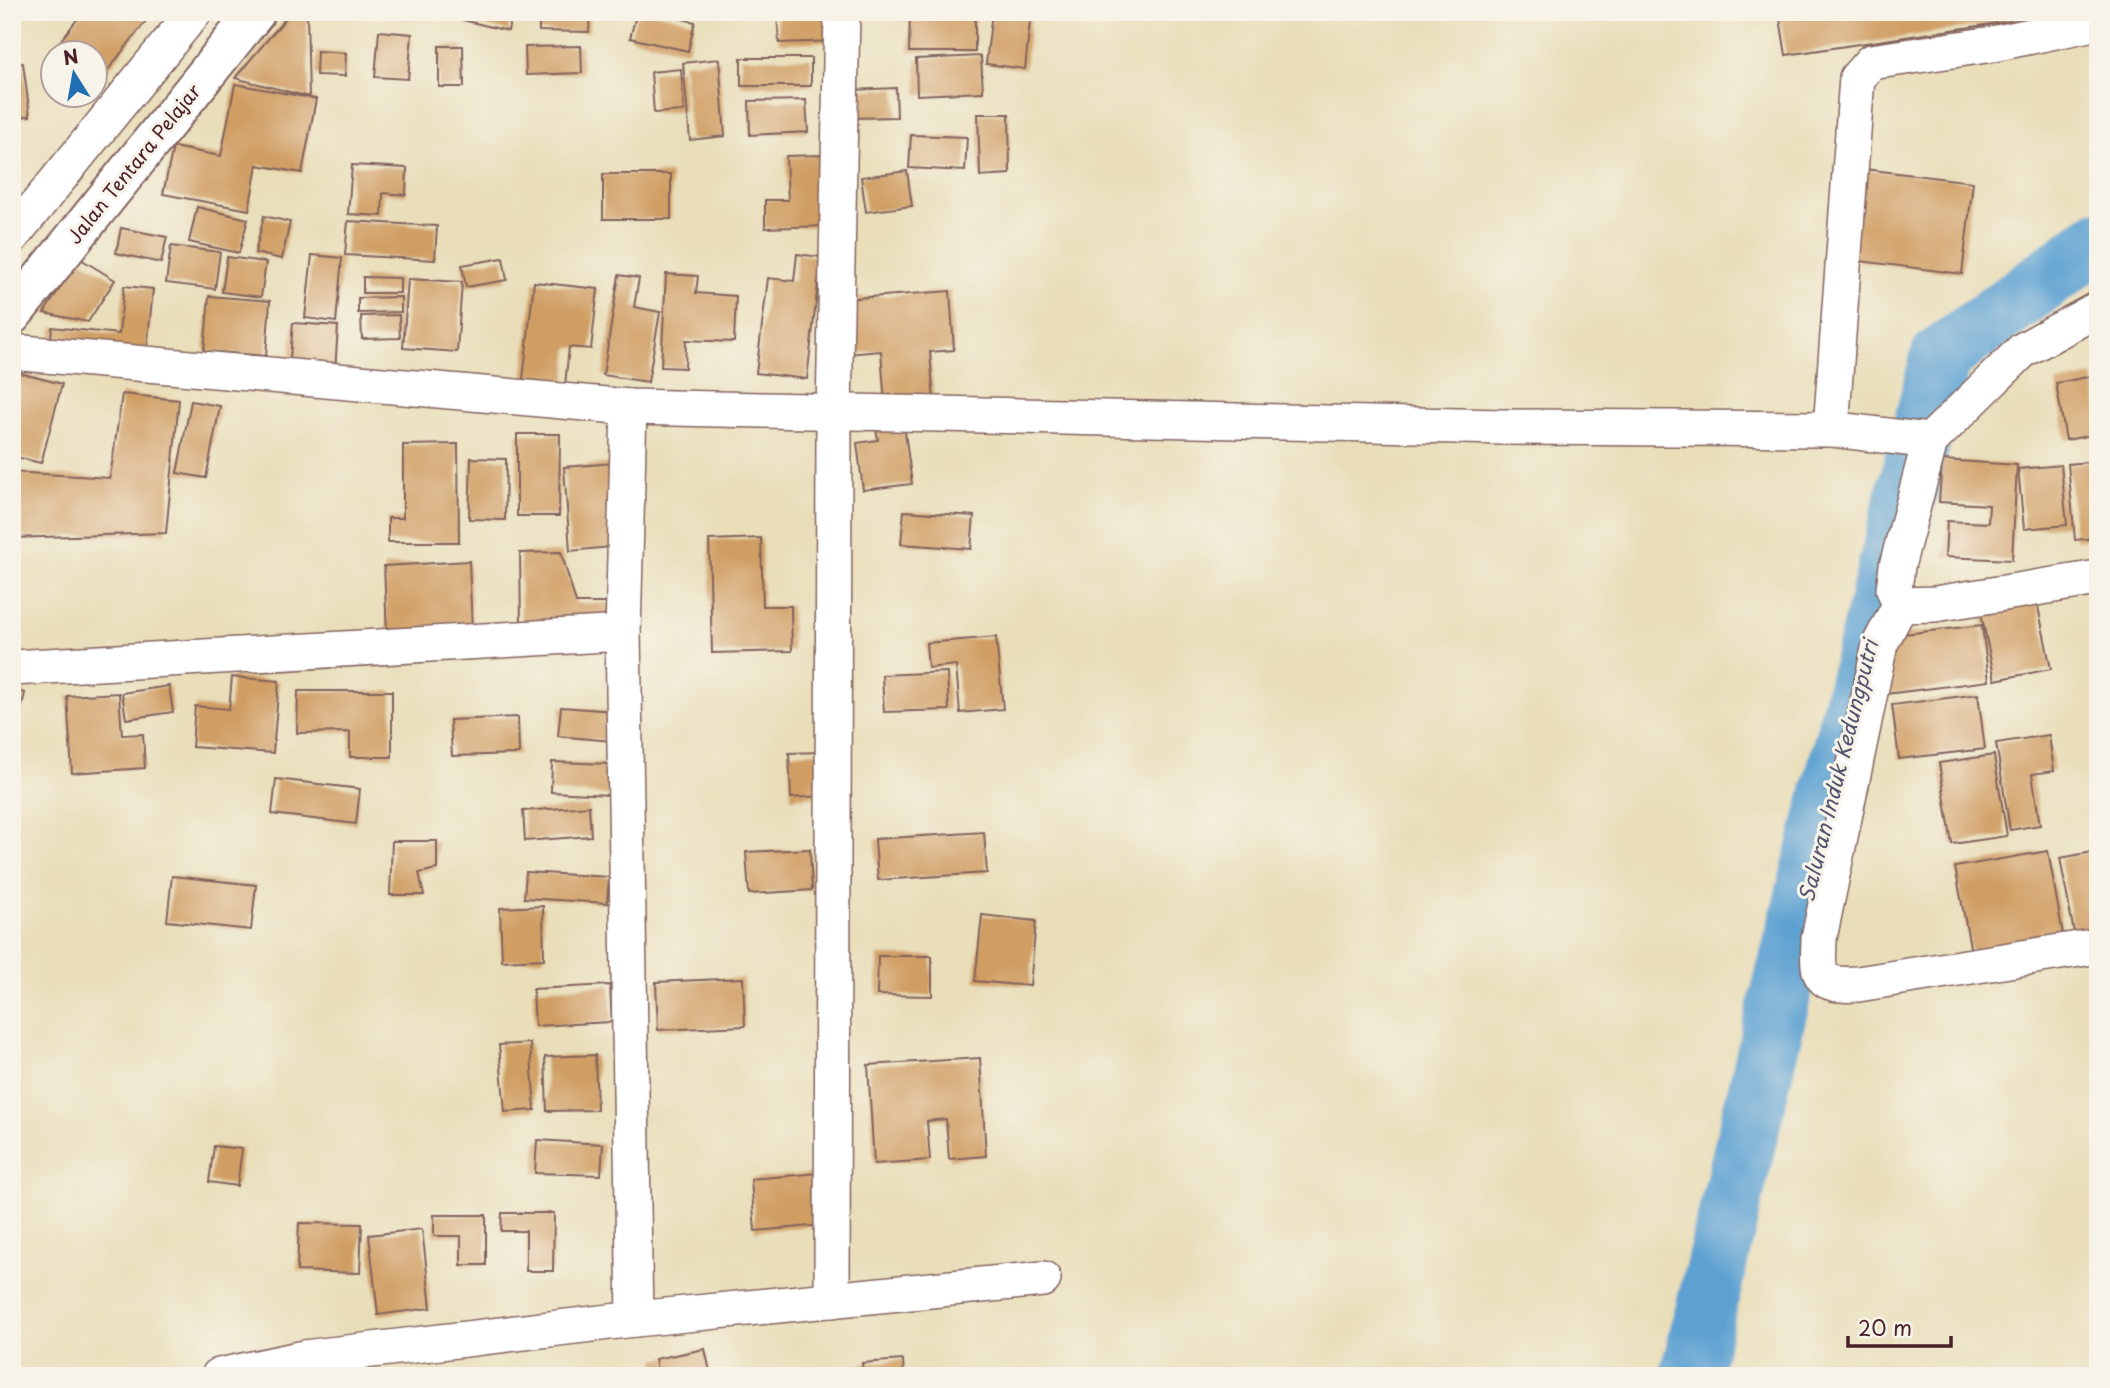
<svg xmlns="http://www.w3.org/2000/svg" width="2110" height="1388" font-family="'Playpen Sans',sans-serif">
  <style>
    .lines { fill: none; stroke-linecap: round; stroke-linejoin: round }
    .river { stroke: #5da1d2; stroke-width: 61 }
    .building { fill: #d09e63 }
    .street-casing { stroke: #82625d; stroke-width: 38 }
    .secondary-casing { stroke: #82625d; stroke-width: 42 }
    .street { stroke: #fff; stroke-width: 35 }
    .secondary { stroke: #fff; stroke-width: 38 }
    .labels { text-anchor: middle; stroke-width: 6; stroke-linejoin: round; paint-order: stroke }
    .street-label { font-size: 19px; fill: #4a1f2b; stroke: #f7f3e8 }
    .water-label { font-size: 21px; font-style: italic; fill: #52536e; stroke: #f7f3e8 }
  </style>
  <rect width="100%" height="100%" fill="#f7f3e8"/>
  <filter id="ink" filterUnits="userSpaceOnUse"><feTurbulence type="fractalNoise" baseFrequency=".0143" numOctaves="2"/><feDisplacementMap in="SourceGraphic" scale="14" xChannelSelector="R" yChannelSelector="G"/><feConvolveMatrix kernelMatrix="1 2 1 2 8 2 1 2 1" color-interpolation-filters="sRGB"/></filter>
  <filter id="wash" filterUnits="userSpaceOnUse"><feTurbulence type="fractalNoise" baseFrequency=".00686" numOctaves="4" result="noise"/><feDisplacementMap in="SourceGraphic" scale="28" xChannelSelector="R" yChannelSelector="G"/><feGaussianBlur stdDeviation="1.57" result="paint"/><feColorMatrix in="noise" values="0 0 0 0 0 0 0 0 0 0 0 0 0 0 0 0 0 1.4 0 .05"/><feComposite in="paint" operator="in"/></filter>
  <g filter="url(#wash)">
    <rect width="100%" height="100%" fill="#e9deb9"/>
    <g class="lines">
      <path class="river" d="M 1690,1376 L 1780,998 L 1941,356 L 2098,241"/>
    </g>
    <g id="blocks">
      <g class="building">
        <path d="M 83,12 L 135,12 L 146,21 L 94,88 L 94,52 L 52,52 L 52,70 L 43,63 Z"/>
        <path d="M 291,12 L 307,12 L 309,97 L 235,78 Z"/>
        <path d="M 430,12 L 512,12 L 508,31 Z"/>
        <path d="M 539,12 L 590,12 L 589,32 L 539,31 Z"/>
        <path d="M 637,12 L 653,12 L 695,22 L 688,51 L 630,38 Z"/>
        <path d="M 777,12 L 836,12 L 837,41 L 779,43 Z"/>
        <path d="M 910,12 L 975,12 L 975,52 L 909,52 Z"/>
        <path d="M 992,12 L 1031,12 L 1025,69 L 986,64 Z"/>
        <path d="M 1779,12 L 2057,12 L 2057,14 L 1786,55 Z"/>
        <path d="M 379,31 L 412,34 L 408,79 L 375,77 Z"/>
        <path d="M 439,46 L 463,46 L 464,87 L 439,87 Z"/>
        <path d="M 581,46 L 582,73 L 526,75 L 525,47 Z"/>
        <path d="M 317,51 L 346,53 L 345,76 L 316,75 Z"/>
        <path d="M 981,56 L 983,92 L 917,95 L 916,59 Z"/>
        <rect x="741" y="58" width="70" height="28"/>
        <path d="M 719,59 L 725,136 L 690,140 L 683,63 Z"/>
        <path d="M 23,63 L 30,116 L 12,117 L 12,64 Z"/>
        <path d="M 681,69 L 684,111 L 654,113 L 651,72 Z"/>
        <path d="M 235,84 L 316,99 L 302,173 L 257,165 L 249,210 L 163,194 L 173,147 L 221,156 Z"/>
        <path d="M 896,88 L 897,117 L 851,118 L 850,90 Z"/>
        <path d="M 806,100 L 808,132 L 750,135 L 749,101 Z"/>
        <path d="M 978,114 L 1009,114 L 1010,174 L 980,176 Z"/>
        <path d="M 911,135 L 967,137 L 965,171 L 909,168 Z"/>
        <path d="M 822,155 L 825,226 L 765,228 L 765,200 L 788,200 L 786,156 Z"/>
        <path d="M 352,165 L 407,168 L 406,195 L 383,193 L 382,216 L 348,214 Z"/>
        <path d="M 1839,166 L 1973,182 L 1962,274 L 1828,257 Z"/>
        <path d="M 907,171 L 912,206 L 866,212 L 861,177 Z"/>
        <rect x="603" y="174" width="68" height="45"/>
        <path d="M 197,207 L 248,219 L 239,253 L 189,242 Z"/>
        <path d="M 264,216 L 290,222 L 282,259 L 255,253 Z"/>
        <path d="M 348,221 L 437,226 L 435,260 L 345,255 Z"/>
        <path d="M 121,228 L 167,237 L 161,263 L 116,253 Z"/>
        <path d="M 171,246 L 220,252 L 215,289 L 166,283 Z"/>
        <path d="M 797,254 L 821,257 L 807,379 L 756,373 L 768,278 L 794,281 Z"/>
        <path d="M 312,255 L 342,258 L 336,322 L 305,318 Z"/>
        <path d="M 227,257 L 266,262 L 261,297 L 222,292 Z"/>
        <path d="M 79,258 L 115,280 L 88,322 L 44,313 Z"/>
        <path d="M 503,258 L 507,280 L 466,287 L 462,265 Z"/>
        <path d="M 666,274 L 698,276 L 696,293 L 736,296 L 734,342 L 686,340 L 685,368 L 661,367 Z"/>
        <path d="M 619,275 L 639,278 L 634,307 L 660,312 L 648,382 L 603,375 Z"/>
        <path d="M 363,277 L 400,278 L 400,293 L 363,293 Z"/>
        <path d="M 408,279 L 462,282 L 457,352 L 403,348 Z"/>
        <path d="M 534,282 L 598,289 L 591,349 L 569,347 L 565,385 L 523,380 Z"/>
        <path d="M 124,286 L 153,289 L 145,370 L 49,360 L 52,327 L 119,334 Z"/>
        <path d="M 950,291 L 954,350 L 930,352 L 934,401 L 885,404 L 881,351 L 847,354 L 843,299 Z"/>
        <path d="M 209,296 L 270,301 L 266,356 L 204,351 Z"/>
        <path d="M 401,297 L 401,312 L 358,313 L 358,298 Z"/>
        <path d="M 399,315 L 400,338 L 362,339 L 361,316 Z"/>
        <path d="M 293,323 L 338,326 L 335,372 L 289,369 Z"/>
        <path d="M 12,371 L 62,384 L 41,463 L 12,456 Z"/>
        <path d="M 2093,376 L 2098,405 L 2098,434 L 2066,440 L 2056,383 Z"/>
        <path d="M 122,394 L 179,400 L 166,533 L 12,538 L 12,472 L 110,478 Z"/>
        <path d="M 191,401 L 220,406 L 206,478 L 177,473 Z"/>
        <path d="M 904,425 L 912,484 L 863,490 L 857,443 L 878,440 L 876,429 Z"/>
        <path d="M 517,434 L 560,434 L 559,516 L 517,516 Z"/>
        <path d="M 458,444 L 459,542 L 388,542 L 388,518 L 403,518 L 403,445 Z"/>
        <path d="M 471,458 L 506,459 L 505,520 L 469,519 Z"/>
        <path d="M 1942,460 L 2017,465 L 2012,560 L 1945,557 L 1947,521 L 1988,523 L 1989,505 L 1939,502 Z"/>
        <path d="M 2098,461 L 2098,538 L 2075,540 L 2068,464 Z"/>
        <path d="M 614,463 L 621,546 L 570,551 L 564,467 Z"/>
        <path d="M 2061,465 L 2067,525 L 2024,529 L 2018,469 Z"/>
        <path d="M 904,511 L 974,516 L 971,549 L 901,544 Z"/>
        <path d="M 761,538 L 763,606 L 791,606 L 792,651 L 712,653 L 709,540 Z"/>
        <path d="M 561,552 L 576,603 L 615,603 L 615,626 L 521,627 L 520,553 Z"/>
        <path d="M 469,561 L 472,629 L 387,634 L 384,566 Z"/>
        <path d="M 2036,597 L 2051,669 L 1995,680 L 1980,608 Z"/>
        <path d="M 1982,625 L 1989,681 L 1878,695 L 1895,635 Z"/>
        <path d="M 996,637 L 1003,709 L 960,713 L 956,665 L 928,668 L 926,643 Z"/>
        <path d="M 947,672 L 949,710 L 884,712 L 882,675 Z"/>
        <path d="M 232,677 L 279,681 L 273,753 L 192,747 L 195,706 L 229,709 Z"/>
        <path d="M 169,686 L 173,712 L 126,719 L 122,693 Z"/>
        <path d="M 12,690 L 25,693 L 13,745 L 12,745 Z"/>
        <path d="M 298,691 L 392,691 L 392,757 L 350,757 L 350,732 L 297,733 Z"/>
        <path d="M 119,693 L 122,735 L 143,734 L 145,768 L 72,773 L 67,696 Z"/>
        <path d="M 1978,694 L 1985,749 L 1899,759 L 1892,705 Z"/>
        <path d="M 561,707 L 614,711 L 611,741 L 558,736 Z"/>
        <path d="M 518,717 L 519,754 L 452,756 L 450,720 Z"/>
        <path d="M 2049,735 L 2054,771 L 2032,774 L 2040,825 L 2010,830 L 1996,743 Z"/>
        <path d="M 821,752 L 823,796 L 791,798 L 789,753 Z"/>
        <path d="M 1994,755 L 2007,836 L 1952,844 L 1939,763 Z"/>
        <path d="M 552,762 L 612,764 L 610,795 L 551,792 Z"/>
        <path d="M 276,779 L 360,789 L 356,824 L 272,814 Z"/>
        <path d="M 589,806 L 591,836 L 525,841 L 523,811 Z"/>
        <path d="M 984,832 L 987,873 L 878,880 L 875,839 Z"/>
        <path d="M 392,841 L 437,841 L 437,869 L 419,873 L 424,895 L 390,895 Z"/>
        <path d="M 810,849 L 812,890 L 749,894 L 746,852 Z"/>
        <path d="M 2048,851 L 2064,940 L 1972,957 L 1955,867 Z"/>
        <path d="M 2093,852 L 2098,880 L 2098,929 L 2074,933 L 2060,858 Z"/>
        <path d="M 526,872 L 609,877 L 607,903 L 524,898 Z"/>
        <path d="M 172,876 L 256,885 L 251,930 L 167,921 Z"/>
        <path d="M 543,906 L 544,959 L 502,961 L 500,908 Z"/>
        <path d="M 982,915 L 1036,921 L 1030,986 L 975,981 Z"/>
        <path d="M 878,956 L 932,956 L 932,996 L 877,995 Z"/>
        <path d="M 743,978 L 745,1026 L 658,1030 L 656,982 Z"/>
        <path d="M 610,985 L 612,1022 L 535,1026 L 533,989 Z"/>
        <path d="M 530,1043 L 535,1110 L 505,1112 L 499,1045 Z"/>
        <path d="M 595,1055 L 597,1110 L 547,1111 L 545,1057 Z"/>
        <path d="M 980,1058 L 986,1156 L 949,1159 L 946,1119 L 927,1121 L 930,1160 L 874,1164 L 868,1065 Z"/>
        <path d="M 537,1140 L 603,1144 L 601,1175 L 535,1173 Z"/>
        <path d="M 214,1146 L 242,1149 L 237,1186 L 209,1182 Z"/>
        <path d="M 818,1173 L 823,1225 L 755,1231 L 751,1179 Z"/>
        <path d="M 502,1213 L 554,1213 L 553,1271 L 526,1271 L 526,1231 L 501,1231 Z"/>
        <path d="M 434,1215 L 486,1215 L 486,1265 L 461,1265 L 461,1236 L 434,1236 Z"/>
        <path d="M 299,1223 L 362,1224 L 360,1273 L 297,1271 Z"/>
        <path d="M 422,1229 L 431,1308 L 378,1315 L 369,1235 Z"/>
        <path d="M 705,1349 L 711,1376 L 658,1376 L 655,1359 Z"/>
        <path d="M 903,1360 L 904,1376 L 863,1376 L 862,1363 Z"/>
      </g>
    </g>
  </g>
  <g filter="url(#ink)">
    <use href="#blocks" fill-opacity="0" stroke="#82625d" stroke-width="2"/>
    <g class="lines">
      <defs>
        <g id="street">
          <path d="M 12,236 L 194,12"/>
          <path d="M 12,352 L 629,407 L 1503,427 L 1831,429 L 1930,441 L 2023,350 L 2098,309"/>
          <path d="M 629,407 L 623,633 L 635,1319"/>
          <path d="M 1831,429 L 1857,78 L 1871,62 L 1993,44 L 2098,22"/>
          <path d="M 1930,441 L 1897,566 L 1894,589 L 1900,605 L 1935,604 L 2098,578"/>
          <path d="M 1900,605 L 1880,644 L 1819,938 C 1818,974 1815,987 1858,984 L 2098,946"/>
          <path d="M 12,668 L 623,633"/>
          <path d="M 832,1300 L 834,413 L 842,12"/>
          <path d="M 219,1376 L 304,1358 L 635,1319 L 1043,1279"/>
        </g>
        <path id="secondary" d="M 12,315 L 256,12"/>
      </defs>
      <use href="#street" class="street-casing"/>
      <use href="#secondary" class="secondary-casing"/>
      <use href="#street" class="street"/>
      <use href="#secondary" class="secondary"/>
    </g>
  </g>
  <g class="labels">
    <g class="street-label">
      <text transform="translate(134 164) rotate(-51)" y="7">Jalan Tentara Pelajar</text>
    </g>
    <g class="water-label">
      <text transform="translate(1839 771) rotate(-76)" y="7">Saluran Induk Kedungputri</text>
    </g>
  </g>
  <rect width="2110" height="1388" fill="none" stroke="#f7f3e8" stroke-width="42"/>
  <g transform="translate(74 74) rotate(349)"><circle r="33" fill="#f7f3e8" stroke="#b29e9c" stroke-width="2"/>
  <path d="M0-5L12 26L0 18L-12 26Z" fill="#1f6fb2"/>
  <text y="-10" font-size="19" font-weight="bold" text-anchor="middle" fill="#4a1f2b">N</text>
  </g>
  <path d="M1848 1336v10h103v-10" fill="none" stroke="#4a1f2b" stroke-width="3.5"/>
  <text x="1858" y="1336" font-size="21" fill="#4a1f2b" stroke="#f7f3e8" stroke-width="5" paint-order="stroke">20 m</text>
</svg>
